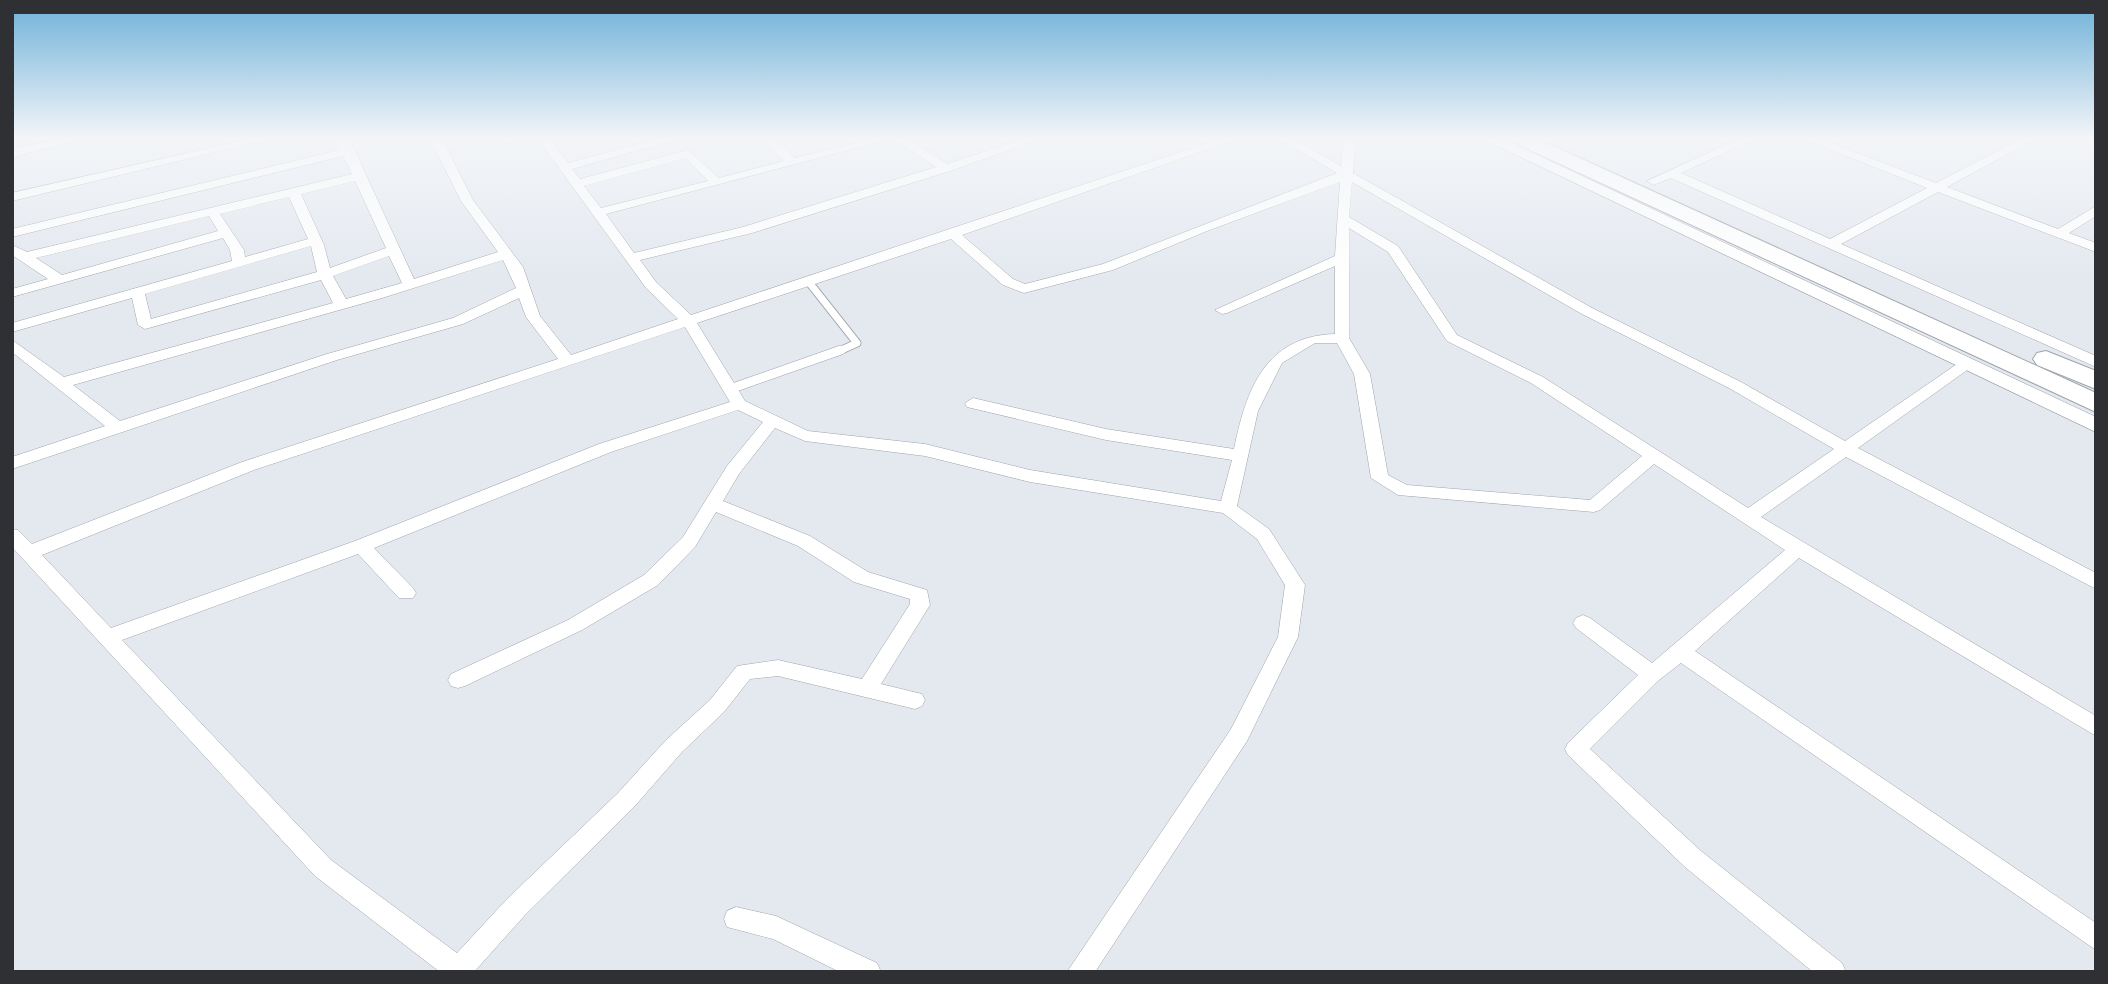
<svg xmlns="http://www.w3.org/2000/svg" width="2108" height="984" font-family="Georgia,serif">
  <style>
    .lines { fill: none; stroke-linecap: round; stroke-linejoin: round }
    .service-far1-casing { stroke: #9fa4ab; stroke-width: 9 }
    .service-casing { stroke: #9fa4ab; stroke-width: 10 }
    .minor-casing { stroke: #9fa4ab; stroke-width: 1 }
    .tertiary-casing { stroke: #9fa4ab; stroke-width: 1 }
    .trunk-casing { stroke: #9fa4ab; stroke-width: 2 }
    .service-far1 { stroke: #fff; stroke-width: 7 }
    .service { stroke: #fff; stroke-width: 9 }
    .minor { fill: #fff; fill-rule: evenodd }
    .tertiary { fill: #fff; fill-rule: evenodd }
    .trunk { fill: #fff; fill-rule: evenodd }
  </style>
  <rect width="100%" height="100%" fill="#e4e9f0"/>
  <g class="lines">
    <defs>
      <path id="service-far1" d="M 808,281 L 857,343 L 837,352"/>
      <path id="service" d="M 730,389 L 841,350"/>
      <g id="minor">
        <path d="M 61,139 L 82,139 L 12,157 L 12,149 Z"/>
        <path d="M 249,139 L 269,139 L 12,201 L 12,193 Z"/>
        <path d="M 335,139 L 347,139 L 355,151 L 414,279 L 498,252 L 461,201 L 430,139 L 442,139 L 473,200 L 523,267 L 540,316 L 571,355 L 678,319 L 646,288 L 538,139 L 550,139 L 568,163 L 659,139 L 678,139 L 572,169 L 580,179 L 688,150 L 719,178 L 784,161 L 761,139 L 774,139 L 795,158 L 871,139 L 890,139 L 606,214 L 634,253 L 743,227 L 936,167 L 894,139 L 908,139 L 947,164 L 1023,139 L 1040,139 L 950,171 L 752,233 L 640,260 L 656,282 L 691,315 L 1220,139 L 1237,139 L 962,235 L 1013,279 L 1025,284 L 1103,264 L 1337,173 L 1279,139 L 1293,139 L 1341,166 L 1344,139 L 1356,139 L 1353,173 L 1592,308 L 1741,382 L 1845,441 L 1960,362 L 1970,362 L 1973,365 L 1970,368 L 1858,448 L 2096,573 L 2096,589 L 1846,457 L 1761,517 L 2096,716 L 2096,736 L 1799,558 L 1695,651 L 2096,923 L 2096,950 L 1681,663 L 1659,680 L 1590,749 L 1701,851 L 1842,963 L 1846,972 L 1813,972 L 1685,867 L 1568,755 L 1565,749 L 1568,743 L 1638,675 L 1576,628 L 1573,623 L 1576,618 L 1583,615 L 1590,618 L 1652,663 L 1785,550 L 1654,464 L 1600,510 L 1594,512 L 1398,495 L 1371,478 L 1354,374 L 1337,343 L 1315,343 L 1282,363 L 1258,411 L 1237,506 L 1269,529 L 1305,585 L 1298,637 L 1247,741 L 1095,972 L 1067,972 L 1231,729 L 1278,637 L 1285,585 L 1257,539 L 1223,513 L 1030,482 L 925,456 L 805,441 L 775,428 L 739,474 L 723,501 L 810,536 L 868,572 L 927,590 L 930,605 L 881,684 L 922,694 L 925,700 L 922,706 L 915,709 L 778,676 L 750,679 L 724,712 L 682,752 L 634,807 L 525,915 L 474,972 L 440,972 L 315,876 L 12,547 L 12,529 L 18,530 L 32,544 L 242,462 L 558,359 L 526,317 L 519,298 L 463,324 L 337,360 L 12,469 L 12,457 L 105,426 L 12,352 L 12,340 L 64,377 L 333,303 L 321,280 L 145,329 L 138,325 L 132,298 L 12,332 L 12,323 L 232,261 L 230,250 L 223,238 L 12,297 L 12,289 L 48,279 L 12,255 L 12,245 L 27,252 L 352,174 L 343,156 L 12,237 L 12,229 L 340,150 ZM 686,158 L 708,181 L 601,208 L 584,186 ZM 355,181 L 386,248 L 330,268 L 324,245 L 301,194 ZM 1340,182 L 1335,256 L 1215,310 L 1222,314 L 1227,313 L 1335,266 L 1335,334 C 1265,336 1246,390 1234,449 L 1106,429 L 973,398 L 965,403 L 967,407 L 1106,440 L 1232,460 L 1221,501 L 1030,470 L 925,444 L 808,431 L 745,401 L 697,323 L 951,239 L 1003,285 L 1024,293 L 1113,270 L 1207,231 ZM 1352,182 L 1582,314 L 1729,388 L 1834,449 L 1748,508 L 1543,377 L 1457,335 L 1398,246 L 1349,217 ZM 289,197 L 308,239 L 245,257 L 244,250 L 220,214 ZM 209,216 L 218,231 L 62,275 L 36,258 ZM 1349,228 L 1388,252 L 1447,341 L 1531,383 L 1642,456 L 1590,500 L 1407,485 L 1388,475 L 1370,374 L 1349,338 ZM 311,246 L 317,272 L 151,319 L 145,294 ZM 389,256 L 402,283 L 346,299 L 333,276 ZM 503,260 L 516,288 L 453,318 L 327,354 L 120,421 L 73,385 L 382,298 ZM 685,327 L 730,402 L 599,444 L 355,541 L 111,628 L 42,555 L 254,470 ZM 738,410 L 763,422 L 727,466 L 683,537 L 644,575 L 568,620 L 451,674 L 448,680 L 451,686 L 458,688 L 465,686 L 582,630 L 658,585 L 695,547 L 716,512 L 798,546 L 854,582 L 910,599 L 910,604 L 862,679 L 778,660 L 737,666 L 710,700 L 666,740 L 618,793 L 507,899 L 457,953 L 331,860 L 122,640 L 358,554 L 399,598 L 413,598 L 416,593 L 413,588 L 374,548 L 611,452 Z"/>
        <path d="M 1739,139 L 1754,139 L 1681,173 L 1830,239 L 1927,188 L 1804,139 L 1820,139 L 1936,183 L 2021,139 L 2035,139 L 1947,187 L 2058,229 L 2096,206 L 2096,216 L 2069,233 L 2096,243 L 2096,252 L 1938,192 L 1841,244 L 2096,356 L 2096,367 L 1671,178 L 1653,185 L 1647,181 Z"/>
        <path d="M 736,907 L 776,916 L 877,963 L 881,972 L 840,972 L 773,939 L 727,927 L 724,919 L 727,911 Z"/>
      </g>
      <path id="tertiary" d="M 1483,139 L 1503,139 L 2096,417 L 2096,432 Z"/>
      <g id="trunk">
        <path d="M 1512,139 L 1538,139 L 2096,393 L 2096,412 L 1515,143 Z"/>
        <path d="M 2046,351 L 2096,371 L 2096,389 L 2037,365 L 2033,359 L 2037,353 Z"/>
      </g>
    </defs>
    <use href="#service-far1" class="service-far1-casing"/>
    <use href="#service" class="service-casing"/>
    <use href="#minor" class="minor-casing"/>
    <use href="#tertiary" class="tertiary-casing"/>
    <use href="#trunk" class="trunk-casing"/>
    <use href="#service-far1" class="service-far1"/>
    <use href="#service" class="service"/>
    <use href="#minor" class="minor"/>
    <use href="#tertiary" class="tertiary"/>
    <use href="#trunk" class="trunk"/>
  </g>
  <linearGradient id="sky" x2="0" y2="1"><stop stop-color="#6eb1d9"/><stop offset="0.5" stop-color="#f3f5f8"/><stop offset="1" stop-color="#f3f5f8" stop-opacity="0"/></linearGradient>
  <rect width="2108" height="277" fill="url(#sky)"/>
  <rect width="2108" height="984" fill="none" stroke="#2e3033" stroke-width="28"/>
</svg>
